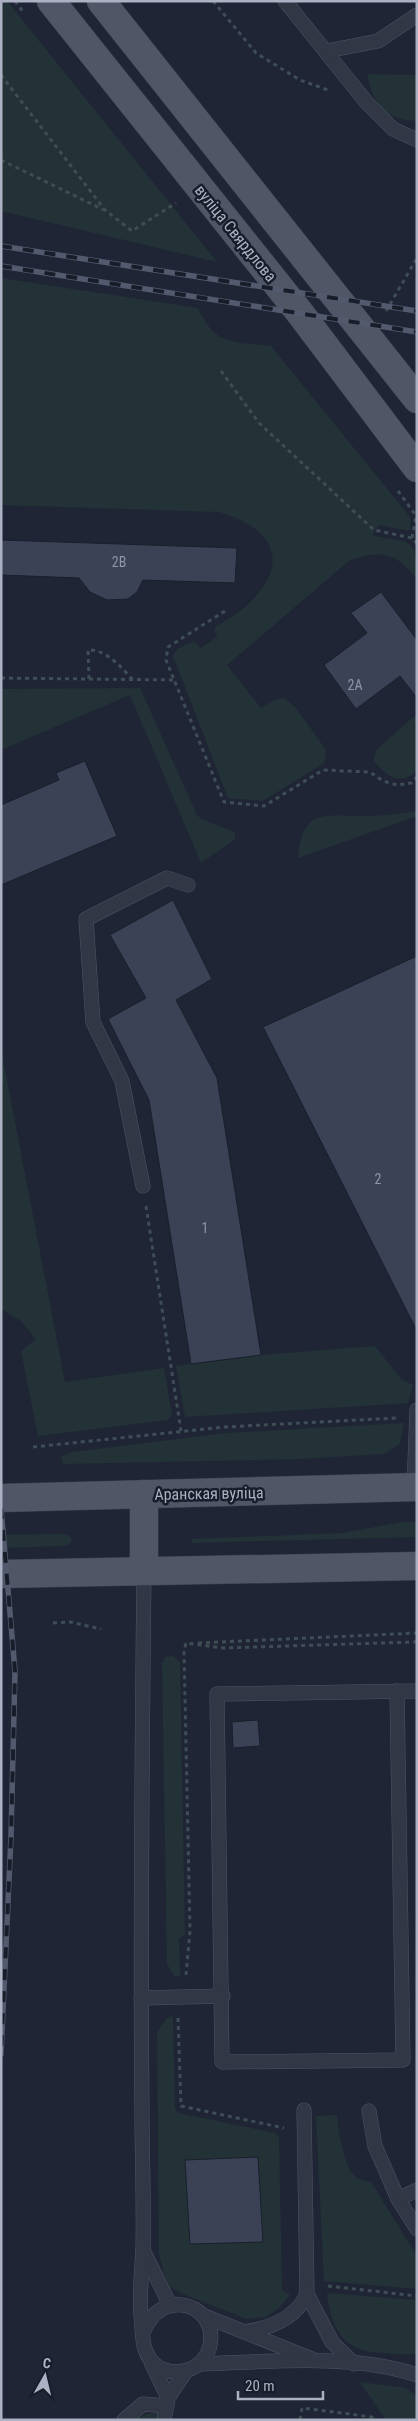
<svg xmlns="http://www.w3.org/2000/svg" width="418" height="2421" font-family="'Roboto Condensed',sans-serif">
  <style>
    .green { fill: #223237 }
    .building { fill: #3b4256; stroke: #1a1f2c }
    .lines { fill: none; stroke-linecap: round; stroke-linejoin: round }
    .lane-casing { stroke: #505464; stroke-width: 15 }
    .primary-casing { stroke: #3c404f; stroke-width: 29 }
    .path { stroke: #3e4e54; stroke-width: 3; stroke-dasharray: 4 4; stroke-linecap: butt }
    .lane { stroke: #323746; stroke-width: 14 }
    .primary { stroke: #505666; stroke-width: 28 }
    .rail-casing { stroke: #545a6d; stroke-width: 5.5 }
    .rail { stroke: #181d2a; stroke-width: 4; stroke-dasharray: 11; stroke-linecap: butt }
    .labels { text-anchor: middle; stroke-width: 5; stroke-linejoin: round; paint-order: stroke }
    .number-label { font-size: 14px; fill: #9095a8 }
    .street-label { font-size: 16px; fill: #acb1c3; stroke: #181d2a }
  </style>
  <rect width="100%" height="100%" fill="#1f2535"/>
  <g class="green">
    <path d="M 1,1 L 7,1 L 217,262 L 1,211 Z"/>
    <path d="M 367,74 L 417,75 L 417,121 C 383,119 374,106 367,74 Z"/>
    <path d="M 1,278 L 198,308 C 216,347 232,341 271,346 L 411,518 L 410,531 L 379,525 L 372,535 C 410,545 417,533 417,580 C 396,552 383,550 350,560 L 227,665 L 261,708 L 277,699 L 285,698 L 296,708 L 326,750 L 324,763 L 263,801 L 228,798 L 173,656 L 177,649 L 194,641 L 201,648 L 217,637 L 214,628 C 224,621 237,615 246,606 C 293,563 274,528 219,512 L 1,505 Z"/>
    <path d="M 140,688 L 197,815 L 201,819 L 235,832 L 235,839 L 201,863 L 130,695 L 1,750 L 1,689 Z"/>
    <path d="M 417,714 L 417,771 C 399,787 385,775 373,760 L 377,749 Z"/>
    <path d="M 417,811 L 417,816 L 298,858 C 303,808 323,816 363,816 C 381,816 398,814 417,811 Z"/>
    <path d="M 1,1049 L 65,1382 L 164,1368 L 172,1415 L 168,1420 L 38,1436 L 21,1351 L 36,1339 L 21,1321 L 1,1309 Z"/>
    <path d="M 375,1346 L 401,1379 L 413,1385 L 408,1403 L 185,1417 L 176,1366 L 261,1355 Z"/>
    <path d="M 404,1423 L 400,1444 L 384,1454 L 299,1459 L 63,1464 L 61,1457 L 72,1452 L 226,1433 Z"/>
    <path d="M 403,1522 L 417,1522 L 417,1537 L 192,1543 L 191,1539 L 342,1533 Z"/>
    <path d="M 67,1534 L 72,1540 L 70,1544 L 64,1546 L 1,1548 L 1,1535 Z"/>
    <path d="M 173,1656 L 180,1662 L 185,1934 L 179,1939 L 180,1976 L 175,1977 L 167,1964 L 162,1664 L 165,1657 Z"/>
    <path d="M 173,2015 L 175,2109 L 178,2113 L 275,2133 L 279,2137 L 282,2290 L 290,2295 L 279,2308 L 266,2317 L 246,2319 L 183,2294 L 170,2287 L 164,2274 L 159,2253 L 157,2032 L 166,2019 Z"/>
    <path d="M 337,2115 C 339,2131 343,2171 359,2179 C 362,2181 367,2181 371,2182 L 417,2256 L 417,2289 L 324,2281 L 316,2116 Z"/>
    <path d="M 327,2293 L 417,2300 L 417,2354 C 406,2355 396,2354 385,2353 C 344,2352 332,2332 327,2293 Z"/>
    <path d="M 360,2382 L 406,2388 L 417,2397 L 417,2420 L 386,2420 Z"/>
    <path d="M 157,2413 L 156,2420 L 134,2420 L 146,2414 Z"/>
  </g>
  <g class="building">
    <path d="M 1,540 L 237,548 L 235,583 L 143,580 L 137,592 L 128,599 L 107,600 L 90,592 L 79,578 L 1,575 Z"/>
    <path d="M 381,592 L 417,640 L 417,698 L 400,676 L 356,709 L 324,665 L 367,633 L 351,613 Z"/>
    <path d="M 85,761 L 117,836 L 1,885 L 1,805 L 59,780 L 56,773 Z"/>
    <path d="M 173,900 L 212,979 L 176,1000 L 217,1078 L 261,1355 L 191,1364 L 149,1100 L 108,1019 L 146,998 L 110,935 Z"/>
    <path d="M 417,956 L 417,1331 L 263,1027 Z"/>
    <path d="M 258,1720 L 260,1746 L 233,1748 L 232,1722 Z"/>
    <path d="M 258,2157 L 263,2242 L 190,2244 L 185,2160 Z"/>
  </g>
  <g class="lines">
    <defs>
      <g id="lane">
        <path d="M 285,1 L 367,103 L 393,129 L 417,140"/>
        <path d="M 327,51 L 378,41 L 417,15"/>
        <path d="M 143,1186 L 122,1081 L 93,1022 L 86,919 L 167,878 L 188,885"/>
        <path d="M 414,1488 L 417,1410"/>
        <path d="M 397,1691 L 403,2060 L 222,2062 L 217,1694 L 417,1691"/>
        <path d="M 141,1998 L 223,1996"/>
        <path d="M 304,2110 L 307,2294 L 332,2342 L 354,2364"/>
        <path d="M 369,2111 L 375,2146 L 398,2199 L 417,2229"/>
        <path d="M 398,2199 L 417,2190"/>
        <path d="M 143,2250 L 170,2305"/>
        <path d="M 202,2315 L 312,2359"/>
        <path d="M 245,2332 C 270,2328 296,2318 307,2294"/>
        <path d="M 143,2333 C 161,2284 222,2305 209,2349 C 201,2374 165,2380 150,2359 C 141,2347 143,2331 141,2316 C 139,2293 142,2271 143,2248 C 144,2202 142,2156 142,2110 C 140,1930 142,1750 144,1570"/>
        <path d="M 151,2362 L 168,2398"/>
        <path d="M 200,2364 C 266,2362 355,2353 417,2375"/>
        <path d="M 124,2420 L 143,2404 L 167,2406"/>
        <path d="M 164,2420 L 168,2398 L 186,2371"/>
      </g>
      <g id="primary">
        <path d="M 51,1 L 300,313 L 417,468"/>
        <path d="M 101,1 L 417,399"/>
        <path d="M 1,1498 L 417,1487"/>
        <path d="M 144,1570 L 144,1494"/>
        <path d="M 1,1574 L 417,1566"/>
      </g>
    </defs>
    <use href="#lane" class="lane-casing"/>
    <use href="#primary" class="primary-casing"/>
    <g class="path">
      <path d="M 15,1 L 24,13"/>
      <path d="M 213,1 L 256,53 L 300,80 L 328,90"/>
      <path d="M 1,75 L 105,210 L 132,231 L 176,203"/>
      <path d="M 1,160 L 104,210"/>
      <path d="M 386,311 L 417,258"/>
      <path d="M 221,371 L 259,423 L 374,530 L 412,538 L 417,544"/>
      <path d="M 398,491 L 417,517"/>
      <path d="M 412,538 L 416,516"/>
      <path d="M 225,611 L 168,647 L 166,660 L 224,802 L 264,806 L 323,770 L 370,772 L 383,781 L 397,785 L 411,783 L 417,777"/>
      <path d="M 1,678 L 176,680"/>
      <path d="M 89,679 L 88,650 C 106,649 122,668 133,680"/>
      <path d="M 146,1206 L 181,1431"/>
      <path d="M 33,1447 L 225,1427 L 396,1418"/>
      <path d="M 53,1623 L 70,1622 L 101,1629"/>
      <path d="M 198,1643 L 417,1633"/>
      <path d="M 186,1975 L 190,1931 L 184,1651 L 186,1643 L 223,1648 L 417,1642"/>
      <path d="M 178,2018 L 181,2106 L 284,2128"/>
      <path d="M 328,2286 L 417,2296"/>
      <path d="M 300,2420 L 302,2408 L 372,2417 L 374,2420"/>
    </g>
    <use href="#lane" class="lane"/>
    <use href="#primary" class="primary"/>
    <defs>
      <g id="rail">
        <path d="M 1,246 L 417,311"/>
        <path d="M 1,266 L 417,332"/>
        <path d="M 1,1508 L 15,1671 L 11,1837 L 1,2054"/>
      </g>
    </defs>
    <use href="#rail" class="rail-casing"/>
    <use href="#rail" class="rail"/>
  </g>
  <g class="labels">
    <g class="number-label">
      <text x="119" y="567">2В</text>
      <text x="355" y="690">2А</text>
      <text x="378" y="1184">2</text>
      <text x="205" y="1233">1</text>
    </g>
    <g class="street-label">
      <text transform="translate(236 233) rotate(51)" y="6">вуліца Свярдлова</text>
      <text transform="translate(209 1493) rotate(-1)" y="6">Аранская вуліца</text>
    </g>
  </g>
  <rect width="418" height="2421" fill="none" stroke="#acb1c3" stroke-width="5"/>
  <g transform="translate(45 2376) rotate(8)" stroke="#181d2a" stroke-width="4" paint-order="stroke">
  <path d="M0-4L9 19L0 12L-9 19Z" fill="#acb1c3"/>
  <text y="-8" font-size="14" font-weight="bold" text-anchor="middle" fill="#acb1c3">С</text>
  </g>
  <path d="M238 2391v8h85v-8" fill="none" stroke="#acb1c3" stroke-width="2.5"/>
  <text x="245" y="2391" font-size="15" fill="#acb1c3" stroke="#181d2a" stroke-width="4" paint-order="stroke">20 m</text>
</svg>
